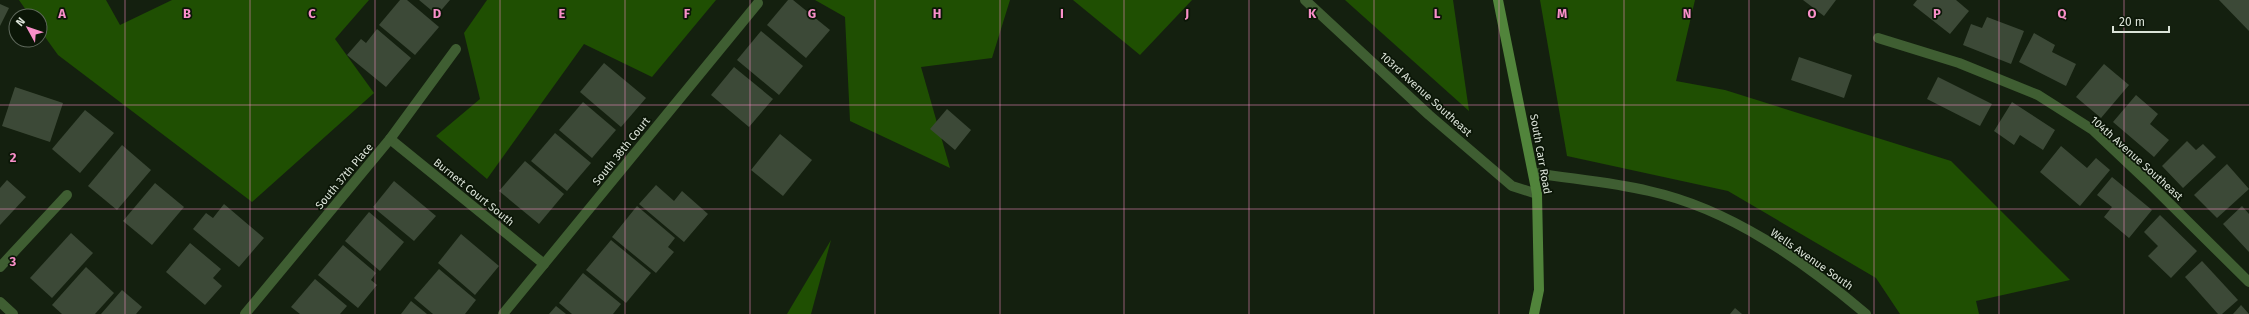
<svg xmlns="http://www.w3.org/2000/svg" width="2249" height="314" font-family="'Fira Sans',sans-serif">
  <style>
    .forest { fill: #1f4f02 }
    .building { fill: #3c4937 }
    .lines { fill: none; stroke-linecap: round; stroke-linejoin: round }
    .street { stroke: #3f5e32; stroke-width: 10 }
    .secondary { stroke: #51843b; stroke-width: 10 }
    .grid { fill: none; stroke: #f98fc9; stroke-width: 1; stroke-opacity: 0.55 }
    .labels { text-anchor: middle; stroke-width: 3.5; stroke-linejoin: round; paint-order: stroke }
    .street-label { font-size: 11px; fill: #dbe3d8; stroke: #0b1607 }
    .grid-label { font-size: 13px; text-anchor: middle; font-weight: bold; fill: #f98fc9; stroke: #0b1607; stroke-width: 3.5; stroke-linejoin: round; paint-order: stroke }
  </style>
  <rect width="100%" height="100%" fill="#14200f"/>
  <g class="forest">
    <path d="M 19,0 L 106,0 L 120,25 L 172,0 L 369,0 L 335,39 L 374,93 L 252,202 L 58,55 L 40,30 L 40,16 L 30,16 Z"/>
    <path d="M 487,0 L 716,0 L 652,77 L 584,44 L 487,179 L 436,136 L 480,99 L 464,33 Z"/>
    <path d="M 815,0 L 1010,0 L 992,58 L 921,67 L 950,168 L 850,121 L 845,17 Z"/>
    <path d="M 1073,0 L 1192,0 L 1140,55 Z"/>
    <path d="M 1345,0 L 1453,0 L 1469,111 Z"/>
    <path d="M 1540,0 L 1695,0 L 1676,81 L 1725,90 L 1951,161 L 2070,280 L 1976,301 L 1979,314 L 1900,314 L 1876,278 L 1728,191 L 1567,156 Z"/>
    <path d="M 831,240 L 811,314 L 787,314 Z"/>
  </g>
  <g class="building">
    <path d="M 400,0 L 407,0 L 439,27 L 415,55 L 379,25 Z"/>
    <path d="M 419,0 L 450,0 L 437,15 Z"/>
    <path d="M 788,0 L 793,0 L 830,30 L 806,58 L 767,25 Z"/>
    <path d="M 1803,0 L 1836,0 L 1824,16 Z"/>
    <path d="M 1917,0 L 1956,0 L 1969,11 L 1950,34 L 1913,5 Z"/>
    <path d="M 2219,0 L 2249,0 L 2249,31 Z"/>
    <path d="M 0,4 L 9,8 L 0,26 Z"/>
    <path d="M 1987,17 L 2024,31 L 2011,64 L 1963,45 L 1971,24 L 1982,28 Z"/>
    <path d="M 377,29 L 411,58 L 386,87 L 347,55 L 361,39 L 366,43 Z"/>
    <path d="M 761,31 L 803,66 L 779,95 L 737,60 Z"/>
    <path d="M 2034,33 L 2055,45 L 2052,52 L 2076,64 L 2066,86 L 2019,62 Z"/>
    <path d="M 1799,57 L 1852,75 L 1844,98 L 1791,80 Z"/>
    <path d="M 604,63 L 646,98 L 621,127 L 580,92 Z"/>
    <path d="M 2104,64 L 2129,85 L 2101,118 L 2076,97 Z"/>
    <path d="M 734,67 L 773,99 L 749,127 L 711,95 Z"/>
    <path d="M 1938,77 L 1992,104 L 1980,126 L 1927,99 Z"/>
    <path d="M 15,87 L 63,103 L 50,142 L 2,126 Z"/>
    <path d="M 2136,95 L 2158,114 L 2150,124 L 2169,140 L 2154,157 L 2113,122 Z"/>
    <path d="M 583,102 L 616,130 L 592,158 L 559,130 Z"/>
    <path d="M 2012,102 L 2055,130 L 2043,150 L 2020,135 L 2014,145 L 1994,131 Z"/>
    <path d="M 947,109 L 971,130 L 955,150 L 930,129 Z"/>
    <path d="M 85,110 L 114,133 L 80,173 L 52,149 Z"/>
    <path d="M 555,133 L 591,163 L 567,191 L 531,161 Z"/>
    <path d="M 780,134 L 812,160 L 783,196 L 751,170 Z"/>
    <path d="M 2187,141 L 2196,150 L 2203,144 L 2216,157 L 2183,188 L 2162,166 Z"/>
    <path d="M 122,145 L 151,170 L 117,210 L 88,186 Z"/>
    <path d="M 2061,146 L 2087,168 L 2096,158 L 2110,170 L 2080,206 L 2040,172 Z"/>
    <path d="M 525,161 L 564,194 L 539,224 L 499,191 Z"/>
    <path d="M 2227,164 L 2249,189 L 2217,218 L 2194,195 Z"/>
    <path d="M 2112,177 L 2152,210 L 2129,238 L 2104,217 L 2112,207 L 2097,195 Z"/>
    <path d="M 7,180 L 26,197 L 0,225 L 0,188 Z"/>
    <path d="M 394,181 L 436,216 L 414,241 L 373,207 Z"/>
    <path d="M 155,183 L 184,207 L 152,245 L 123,221 Z"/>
    <path d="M 656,185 L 674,201 L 682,191 L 708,214 L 684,242 L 639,204 Z"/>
    <path d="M 224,204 L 264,238 L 239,267 L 193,229 L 206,213 L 213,218 Z"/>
    <path d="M 637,206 L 675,238 L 668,247 L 674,252 L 656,273 L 612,237 Z"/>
    <path d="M 2242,206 L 2249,214 L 2249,252 L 2223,224 Z"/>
    <path d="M 369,212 L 404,242 L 380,271 L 345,241 Z"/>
    <path d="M 2160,215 L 2197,251 L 2171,278 L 2148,256 L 2158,246 L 2144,232 Z"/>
    <path d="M 71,233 L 93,253 L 52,298 L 30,278 Z"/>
    <path d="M 461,234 L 499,266 L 475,295 L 438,263 Z"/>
    <path d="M 611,240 L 651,273 L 626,303 L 586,270 Z"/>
    <path d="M 190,243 L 221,269 L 213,278 L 222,286 L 205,305 L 166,272 Z"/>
    <path d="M 343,245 L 376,273 L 371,280 L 377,285 L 358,308 L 318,275 Z"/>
    <path d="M 2202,261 L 2238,300 L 2222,314 L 2218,314 L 2185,277 Z"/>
    <path d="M 86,267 L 114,293 L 95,314 L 62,314 L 52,305 Z"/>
    <path d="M 439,269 L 476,300 L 465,314 L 433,314 L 414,298 Z"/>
    <path d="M 583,273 L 621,304 L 613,314 L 572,314 L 559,303 Z"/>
    <path d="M 315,279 L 347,306 L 340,314 L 300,314 L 291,307 Z"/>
    <path d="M 122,290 L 142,307 L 136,314 L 101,314 Z"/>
    <path d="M 411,301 L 427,314 L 401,314 Z"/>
    <path d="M 2241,305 L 2249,314 L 2233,314 Z"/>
    <path d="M 556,306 L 566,314 L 549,314 Z"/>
    <path d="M 1735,308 L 1742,314 L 1730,314 Z"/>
  </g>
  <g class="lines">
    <g class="street">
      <path d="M 1305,0 L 1429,115 L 1512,186 L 1537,194"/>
      <path d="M 1878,38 L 1959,63 L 2038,95 L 2093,130 L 2147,181 L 2249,282"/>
      <path d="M 390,139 L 544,264"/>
      <path d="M 1535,173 C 1572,179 1611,182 1649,191 C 1731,209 1803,261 1866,314"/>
      <path d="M 0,267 L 67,195"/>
      <path d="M 0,302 L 13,314"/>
      <path d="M 245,314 L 390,139 L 456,49"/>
      <path d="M 503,314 L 758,3"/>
    </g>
    <path class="secondary" d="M 1498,0 L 1537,194 L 1539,290 L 1534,314"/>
  </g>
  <path class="grid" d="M 125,0 L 125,314M 250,0 L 250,314M 375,0 L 375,314M 500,0 L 500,314M 625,0 L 625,314M 750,0 L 750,314M 875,0 L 875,314M 1000,0 L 1000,314M 1124,0 L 1124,314M 1249,0 L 1249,314M 1374,0 L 1374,314M 1499,0 L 1499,314M 1624,0 L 1624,314M 1749,0 L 1749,314M 1874,0 L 1874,314M 1999,0 L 1999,314M 2124,0 L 2124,314M 0,105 L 2249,105M 0,209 L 2249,209"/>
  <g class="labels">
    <g class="street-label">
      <text transform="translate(1426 94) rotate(42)" y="4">103rd Avenue Southeast</text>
      <text transform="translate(621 151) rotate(-51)" y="4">South 38th Court</text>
      <text transform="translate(1541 154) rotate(80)" y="4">South Carr Road</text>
      <text transform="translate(2137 158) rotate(42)" y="4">104th Avenue Southeast</text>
      <text transform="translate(344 176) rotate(-50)" y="4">South 37th Place</text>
      <text transform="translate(474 192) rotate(39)" y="4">Burnett Court South</text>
      <text transform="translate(1812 259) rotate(35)" y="4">Wells Avenue South</text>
    </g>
  </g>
  <g class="grid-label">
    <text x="62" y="18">A</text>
    <text x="187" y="18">B</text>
    <text x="312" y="18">C</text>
    <text x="437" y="18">D</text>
    <text x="562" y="18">E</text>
    <text x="687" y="18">F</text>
    <text x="812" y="18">G</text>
    <text x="937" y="18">H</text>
    <text x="1062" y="18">I</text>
    <text x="1187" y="18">J</text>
    <text x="1312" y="18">K</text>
    <text x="1437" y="18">L</text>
    <text x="1562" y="18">M</text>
    <text x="1687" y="18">N</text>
    <text x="1812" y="18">O</text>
    <text x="1937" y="18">P</text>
    <text x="2062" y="18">Q</text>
    <text x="13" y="162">2</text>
    <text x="13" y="266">3</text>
  </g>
  <g transform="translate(28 28) rotate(310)"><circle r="19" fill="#0b1607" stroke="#5e685b"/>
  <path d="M0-3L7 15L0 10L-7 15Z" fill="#f98fc9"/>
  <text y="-6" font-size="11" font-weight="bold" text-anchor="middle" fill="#dbe3d8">N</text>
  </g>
  <path d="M2113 26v6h56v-6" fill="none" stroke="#dbe3d8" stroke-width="2"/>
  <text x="2119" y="26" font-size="12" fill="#dbe3d8" stroke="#0b1607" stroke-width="3" paint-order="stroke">20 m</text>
</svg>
